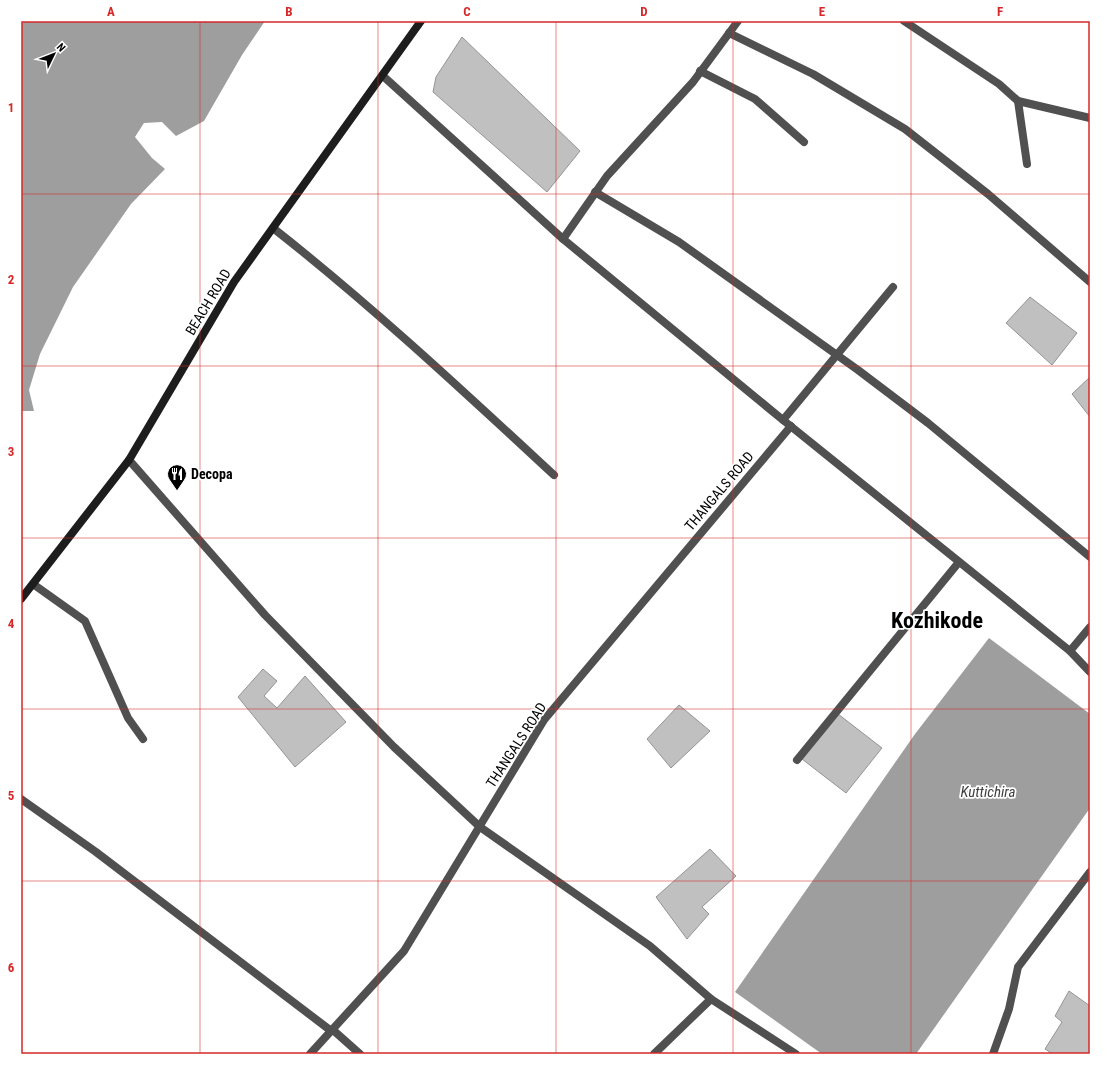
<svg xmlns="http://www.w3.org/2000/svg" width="1111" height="1075" font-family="'Roboto Condensed',sans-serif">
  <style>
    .water { fill: #9e9e9e }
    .building { fill: #c0c0c0; stroke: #949494 }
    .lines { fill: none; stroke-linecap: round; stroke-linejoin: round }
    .lane { stroke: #505050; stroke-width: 8 }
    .street { stroke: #505050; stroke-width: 8 }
    .secondary { stroke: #1d1d1d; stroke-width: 8 }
    .grid { fill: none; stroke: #d62828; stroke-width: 1; stroke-opacity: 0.55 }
    .labels { text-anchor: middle; stroke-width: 3.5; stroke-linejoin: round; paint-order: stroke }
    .street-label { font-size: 14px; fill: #000; stroke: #fff }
    .poi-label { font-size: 14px; font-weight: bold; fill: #000; stroke: #fff; text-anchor: start }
    .water-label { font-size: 15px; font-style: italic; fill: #3f3f3f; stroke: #fff }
    .town-label { font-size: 22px; font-weight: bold; fill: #000; stroke: #fff }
    .neatline { fill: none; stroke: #d62828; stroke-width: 1.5 }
    .grid-label { font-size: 13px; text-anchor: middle; font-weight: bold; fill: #d62828 }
  </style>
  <rect width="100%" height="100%" fill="#fff"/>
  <g class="water">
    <path d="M 21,21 L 265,21 L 242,55 L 204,121 L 176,136 L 162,122 L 144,123 L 135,137 L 152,158 L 165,169 L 131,204 L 73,287 L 40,354 L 29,390 L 34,411 L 21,411 Z"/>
    <path d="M 989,638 L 1090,714 L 1090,808 L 916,1054 L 822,1054 L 735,992 L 915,734 Z"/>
  </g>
  <g class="building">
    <path d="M 462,37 L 580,151 L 547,192 L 433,92 L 436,77 Z"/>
    <path d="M 1030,297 L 1077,333 L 1052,365 L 1006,323 Z"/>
    <path d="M 1090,377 L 1090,417 L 1072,394 Z"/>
    <path d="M 263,669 L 277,681 L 264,696 L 277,708 L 305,676 L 346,722 L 295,767 L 238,697 Z"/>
    <path d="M 679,705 L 710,731 L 671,768 L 647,739 Z"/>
    <path d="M 838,714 L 882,748 L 846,793 L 802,759 Z"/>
    <path d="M 710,849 L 736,876 L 702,907 L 709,914 L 687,939 L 656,897 Z"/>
    <path d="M 1069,991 L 1090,1006 L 1090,1054 L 1053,1054 L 1045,1049 L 1062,1022 L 1055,1016 Z"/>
  </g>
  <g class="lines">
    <path class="lane" d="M 33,584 L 85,621 L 128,718 L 143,739"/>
    <g class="street">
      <path d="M 904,21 L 999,84 L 1018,101"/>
      <path d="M 729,33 L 813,74 L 905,129 L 988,194 L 1090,282"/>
      <path d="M 700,71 L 755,99 L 804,142"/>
      <path d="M 383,76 L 563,239 L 783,420 L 1070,651 L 1090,627"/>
      <path d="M 1027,164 L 1018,101 L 1090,118"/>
      <path d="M 595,192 L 679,242 L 858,370 L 928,423 L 1090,557"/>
      <path d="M 273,228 C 371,305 462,390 554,475"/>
      <path d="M 563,239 L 607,176 L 693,82 L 738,21"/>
      <path d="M 783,420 L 893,287"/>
      <path d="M 129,460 L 265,615 L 394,747 L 480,827 L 650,946 L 711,999 L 796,1054"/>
      <path d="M 1070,651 L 1090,672"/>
      <path d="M 797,760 L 959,562"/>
      <path d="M 21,799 L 96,852 L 330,1030 L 333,1030 L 360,1054"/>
      <path d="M 310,1054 L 404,951 L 544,720 L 791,426"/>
      <path d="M 654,1054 L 711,999"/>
      <path d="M 993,1054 L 1009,1009 L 1018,967 L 1090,872"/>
    </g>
    <path class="secondary" d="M 21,599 L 129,460 L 234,282 L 421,21"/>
  </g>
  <path class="grid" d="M 200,21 L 200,1054M 378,21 L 378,1054M 556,21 L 556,1054M 733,21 L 733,1054M 911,21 L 911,1054M 21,194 L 1090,194M 21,366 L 1090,366M 21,538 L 1090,538M 21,709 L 1090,709M 21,881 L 1090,881"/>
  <defs>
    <symbol id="restaurant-pin" viewBox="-11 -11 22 30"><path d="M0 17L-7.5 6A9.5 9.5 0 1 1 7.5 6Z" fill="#000" stroke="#fff"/><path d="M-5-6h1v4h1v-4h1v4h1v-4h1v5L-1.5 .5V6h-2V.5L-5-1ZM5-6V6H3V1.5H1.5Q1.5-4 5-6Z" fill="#fff"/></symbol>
  </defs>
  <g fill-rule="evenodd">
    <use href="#restaurant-pin" x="166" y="463" width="22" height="30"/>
  </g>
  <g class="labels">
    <g class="street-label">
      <text transform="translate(208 302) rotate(-59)" y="5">BEACH ROAD</text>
      <text transform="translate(719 491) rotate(-50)" y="5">THANGALS ROAD</text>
      <text transform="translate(516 745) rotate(-57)" y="5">THANGALS ROAD</text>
    </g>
    <g class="poi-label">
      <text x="191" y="479">Decopa</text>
    </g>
    <g class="water-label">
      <text x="988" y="797">Kuttichira</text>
    </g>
    <g class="town-label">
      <text x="937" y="628">Kozhikode</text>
    </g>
  </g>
  <rect width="1111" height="1075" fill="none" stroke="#ffffff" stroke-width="44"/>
  <g transform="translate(54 54) rotate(47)" stroke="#ffffff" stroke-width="3" paint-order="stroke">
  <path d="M0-3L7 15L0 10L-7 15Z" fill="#000000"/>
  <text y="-6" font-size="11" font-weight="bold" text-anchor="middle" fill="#000000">N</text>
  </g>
  <rect x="22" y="22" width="1067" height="1031" class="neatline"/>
  <g class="grid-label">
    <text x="111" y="16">A</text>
    <text x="289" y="16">B</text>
    <text x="467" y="16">C</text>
    <text x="644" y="16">D</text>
    <text x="822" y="16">E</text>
    <text x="1000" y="16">F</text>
    <text x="11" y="112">1</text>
    <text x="11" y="284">2</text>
    <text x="11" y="456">3</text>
    <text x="11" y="628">4</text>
    <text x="11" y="800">5</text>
    <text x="11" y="972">6</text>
  </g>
</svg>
